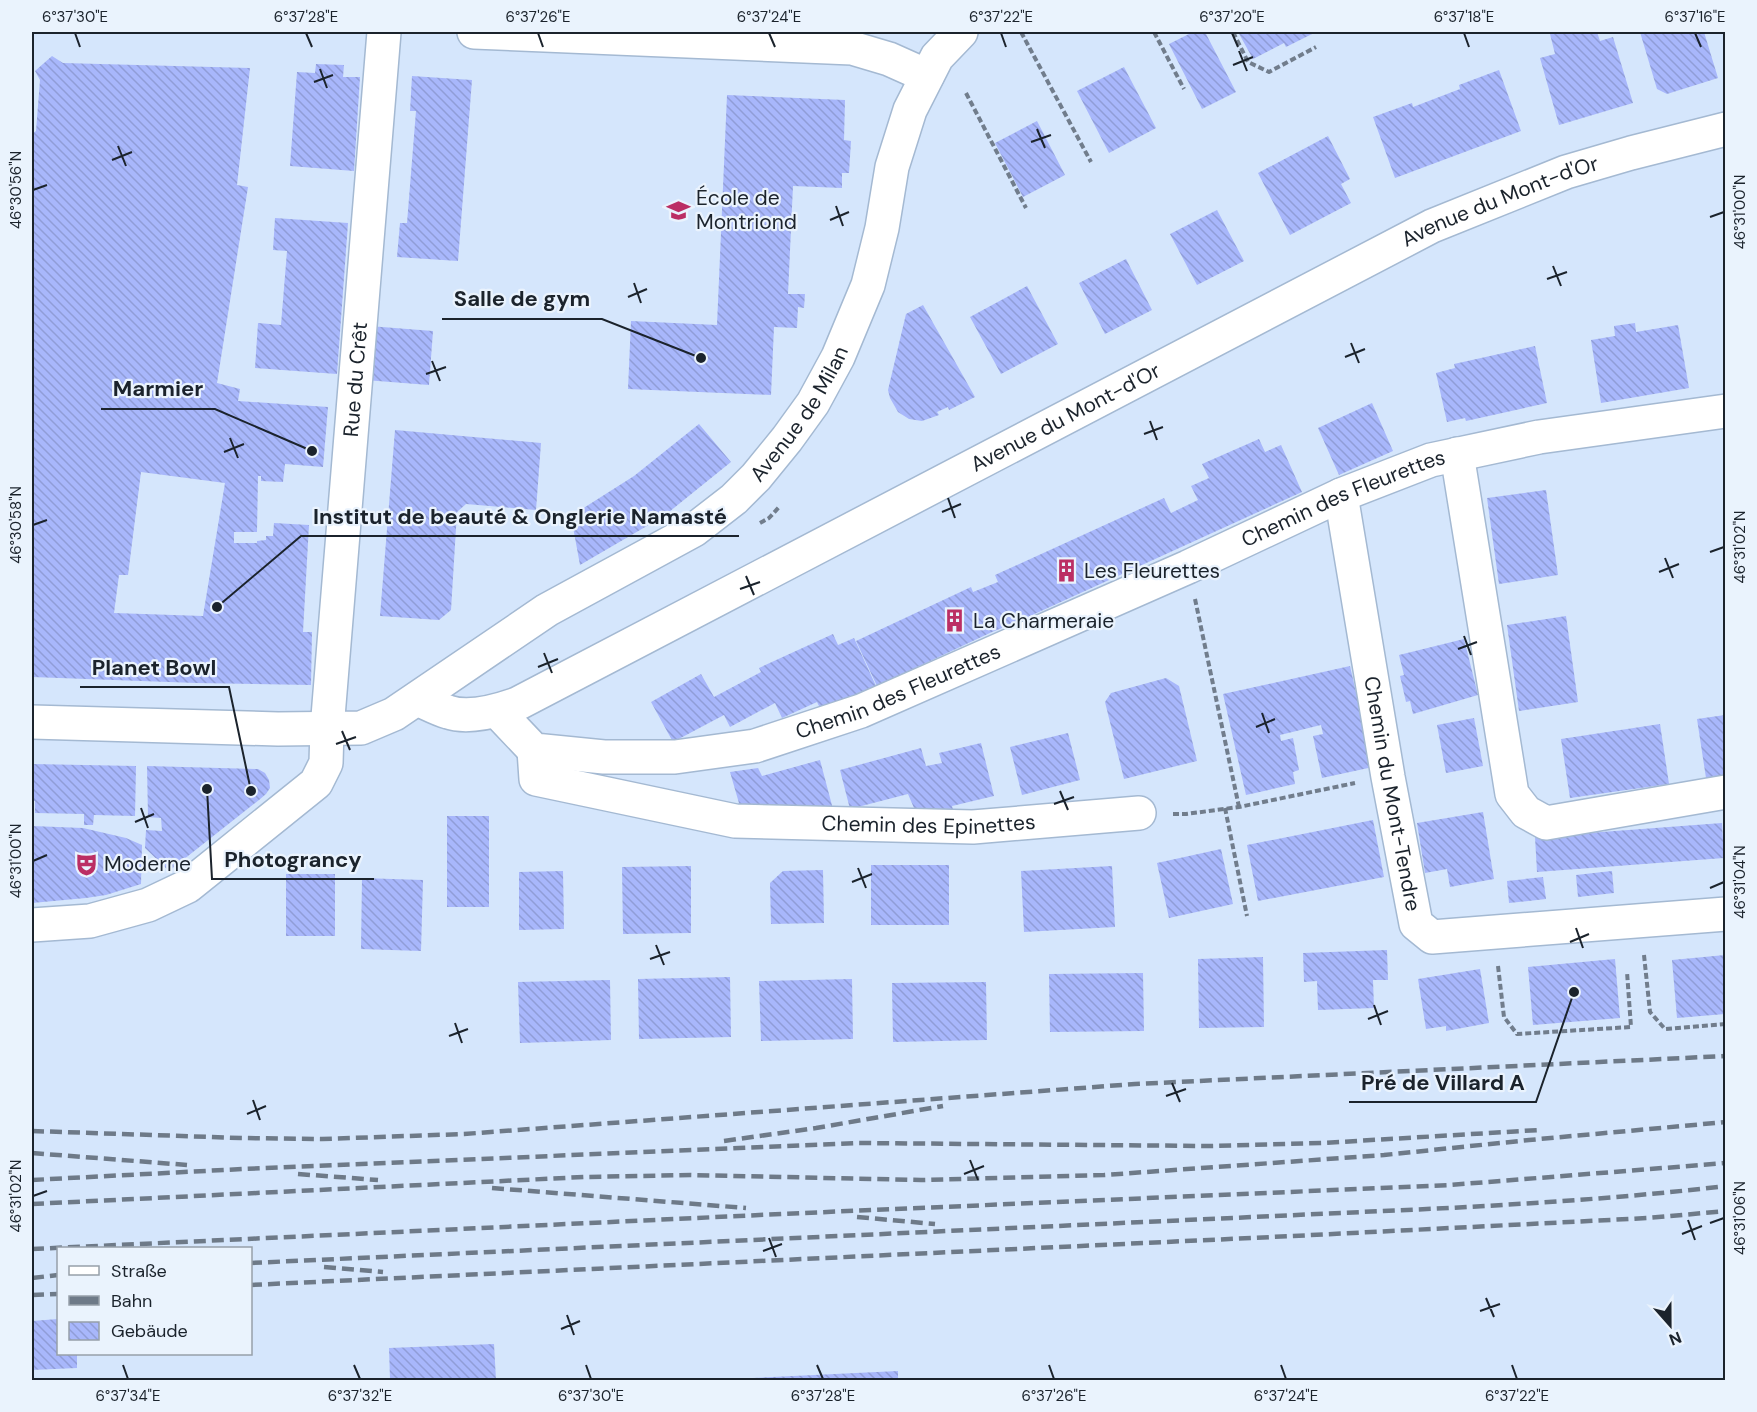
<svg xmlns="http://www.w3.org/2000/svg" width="1757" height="1412" font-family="'DM Sans',sans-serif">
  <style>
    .building { fill: url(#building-back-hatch); fill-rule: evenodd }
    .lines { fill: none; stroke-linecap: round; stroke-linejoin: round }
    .minor-casing { stroke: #a4b9d2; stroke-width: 36 }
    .path { stroke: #717d8c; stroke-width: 4; stroke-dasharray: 6 3; stroke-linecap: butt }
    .minor { stroke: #fff; stroke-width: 33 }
    .rail { stroke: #6e7a88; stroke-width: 4.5; stroke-dasharray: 12 6; stroke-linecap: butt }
    .ticks { fill: none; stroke: #1b232c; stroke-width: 2 }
    .labels { text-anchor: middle; stroke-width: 4.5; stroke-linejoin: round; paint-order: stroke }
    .poi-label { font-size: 21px; fill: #1b232c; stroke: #eaf3fd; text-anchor: start }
    .street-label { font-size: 21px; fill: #1b232c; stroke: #eaf3fd }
    .leader { fill: none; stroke: #1b232c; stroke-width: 2 }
    .callout-dot { fill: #1b232c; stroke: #eaf3fd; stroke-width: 2 }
    .callout-label { font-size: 22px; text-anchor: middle; font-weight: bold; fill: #1b232c; stroke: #eaf3fd; stroke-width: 4.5; stroke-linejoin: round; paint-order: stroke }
    .neatline { fill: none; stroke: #1b232c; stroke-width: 2 }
    .ticks-label { font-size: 15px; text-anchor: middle; fill: #1b232c }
  </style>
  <defs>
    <pattern id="building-back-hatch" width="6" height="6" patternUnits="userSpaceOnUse" patternTransform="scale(1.5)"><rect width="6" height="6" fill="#a8b7fb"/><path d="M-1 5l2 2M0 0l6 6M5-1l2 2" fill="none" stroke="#909dd7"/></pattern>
  </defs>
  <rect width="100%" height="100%" fill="#d5e6fc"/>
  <g class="building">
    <path d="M 1193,32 L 1205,32 L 1236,92 L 1202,109 L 1169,44 Z"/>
    <path d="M 1238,32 L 1316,32 L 1286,47 L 1284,43 L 1253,59 Z"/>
    <path d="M 1557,32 L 1597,32 L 1600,41 L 1613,37 L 1633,103 L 1559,125 L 1540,58 L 1555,54 L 1550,34 Z"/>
    <path d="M 1640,32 L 1704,32 L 1718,78 L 1667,94 L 1657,89 Z"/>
    <path d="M 52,56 L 63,63 L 250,68 L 237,185 L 248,187 L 217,383 L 240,389 L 238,401 L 328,407 L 323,467 L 285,464 L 283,482 L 261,481 L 261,476 L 258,476 L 257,532 L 234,532 L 234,543 L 257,543 L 257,541 L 266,540 L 266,536 L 273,536 L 274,523 L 309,525 L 303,632 L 312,632 L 311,685 L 196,683 L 32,677 L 32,172 L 34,152 L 32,150 L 32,134 L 36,131 L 40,80 L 35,71 ZM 141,472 L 225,483 L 203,616 L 114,613 L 119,575 L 128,575 Z"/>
    <path d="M 316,64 L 344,65 L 343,77 L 360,77 L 354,171 L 290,166 L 297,72 L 315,73 Z"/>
    <path d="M 1124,67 L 1156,128 L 1109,153 L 1077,91 Z"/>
    <path d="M 1499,70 L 1521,131 L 1395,178 L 1373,117 L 1412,103 L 1413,107 L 1460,89 L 1459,85 Z"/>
    <path d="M 412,76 L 472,80 L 458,261 L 397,257 L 400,223 L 407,223 L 416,111 L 410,111 Z"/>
    <path d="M 727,95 L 845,100 L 844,140 L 851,141 L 849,173 L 842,173 L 842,188 L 793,186 L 788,294 L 805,294 L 804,308 L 798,307 L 797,328 L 774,327 L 771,395 L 628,389 L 631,321 L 717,325 Z"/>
    <path d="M 1037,121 L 1065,175 L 1023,197 L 995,143 Z"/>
    <path d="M 1328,136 L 1350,179 L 1341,184 L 1351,203 L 1290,235 L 1258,173 Z"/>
    <path d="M 1217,210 L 1244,261 L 1197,285 L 1170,234 Z"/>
    <path d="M 275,218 L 348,223 L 337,374 L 255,368 L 258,323 L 281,325 L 287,251 L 273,250 Z"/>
    <path d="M 1126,259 L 1152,310 L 1105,334 L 1079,283 Z"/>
    <path d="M 1027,286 L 1058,344 L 1001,374 L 970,317 Z"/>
    <path d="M 923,305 L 975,397 L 949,410 L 948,407 L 937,412 L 939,415 L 922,421 L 909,419 L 898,412 L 890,398 L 888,390 L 906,314 Z"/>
    <path d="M 1635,323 L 1636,332 L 1678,325 L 1689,388 L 1601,403 L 1591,340 L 1615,336 L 1614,326 Z"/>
    <path d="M 369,326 L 433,331 L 429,385 L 365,380 Z"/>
    <path d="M 1535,346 L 1547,403 L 1466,421 L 1465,418 L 1447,422 L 1436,373 L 1455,368 L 1454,364 Z"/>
    <path d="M 1372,403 L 1393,451 L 1339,475 L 1318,428 Z"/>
    <path d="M 699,424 L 731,462 L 664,516 L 580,565 L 571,516 L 634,476 Z"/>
    <path d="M 395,430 L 541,443 L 536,510 L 466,504 L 457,512 L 451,610 L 439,620 L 380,616 Z"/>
    <path d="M 1259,439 L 1265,452 L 1281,445 L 1302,492 L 1017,622 L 992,632 L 877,686 L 856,641 L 971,587 L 973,592 L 998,582 L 995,575 L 1164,498 L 1171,513 L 1198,500 L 1191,486 L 1209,478 L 1202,464 Z"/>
    <path d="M 1546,490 L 1558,575 L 1499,584 L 1487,498 Z"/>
    <path d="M 1566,616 L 1578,702 L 1519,711 L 1507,625 Z"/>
    <path d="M 833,634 L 838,645 L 854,638 L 876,686 L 837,704 L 836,701 L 820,708 L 817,702 L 782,718 L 775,703 L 730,727 L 724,715 L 673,742 L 651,702 L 701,674 L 714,697 L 761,672 L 759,668 Z"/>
    <path d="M 1464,639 L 1478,695 L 1413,714 L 1410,701 L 1406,702 L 1400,676 L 1404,675 L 1399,655 Z"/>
    <path d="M 1350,666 L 1373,767 L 1322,778 L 1313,736 L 1323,734 L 1321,725 L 1280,735 L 1281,741 L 1293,738 L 1299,770 L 1293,772 L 1295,784 L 1246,795 L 1223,694 Z"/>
    <path d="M 1166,678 L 1179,686 L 1197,761 L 1124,779 L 1105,702 L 1111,693 Z"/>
    <path d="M 1725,715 L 1725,775 L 1706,778 L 1697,719 Z"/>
    <path d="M 1474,718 L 1483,766 L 1446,773 L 1437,725 Z"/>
    <path d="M 1660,724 L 1669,784 L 1570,798 L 1561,739 Z"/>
    <path d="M 1068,733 L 1080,780 L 1022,795 L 1010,747 Z"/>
    <path d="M 981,743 L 994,796 L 952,806 L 954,813 L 917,815 L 908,794 L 850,809 L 840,770 L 921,748 L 926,766 L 942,763 L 939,753 Z"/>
    <path d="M 820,760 L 834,813 L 743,817 L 730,772 L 758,768 L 762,776 Z"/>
    <path d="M 32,764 L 136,766 L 135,816 L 94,815 L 93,825 L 84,825 L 84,814 L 35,813 L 35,801 L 32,801 Z"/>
    <path d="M 147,766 L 258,769 L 265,773 L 269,780 L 270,788 L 266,794 L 259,800 L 169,871 L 145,848 L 146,830 L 162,831 L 161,818 L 148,817 Z"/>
    <path d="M 1483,812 L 1494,879 L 1450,887 L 1447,869 L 1425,873 L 1417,823 Z"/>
    <rect x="447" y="816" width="42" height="91"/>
    <path d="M 1373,820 L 1384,877 L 1258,901 L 1247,845 Z"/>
    <path d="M 1722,823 L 1724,858 L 1537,872 L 1535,837 Z"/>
    <path d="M 32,826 L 83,828 L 126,838 L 142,845 L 141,884 L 106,895 L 86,898 L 32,903 Z"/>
    <path d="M 1221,849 L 1233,904 L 1169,918 L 1157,863 Z"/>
    <rect x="871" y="865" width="78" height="60"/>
    <path d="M 691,866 L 691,933 L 623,934 L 622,867 Z"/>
    <path d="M 1112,866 L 1115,927 L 1024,932 L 1021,871 Z"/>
    <path d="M 823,870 L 824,923 L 771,924 L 770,883 L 783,871 Z"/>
    <path d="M 563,871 L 564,929 L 519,930 L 519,872 Z"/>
    <path d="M 1612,871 L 1614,893 L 1578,897 L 1576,875 Z"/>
    <rect x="286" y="874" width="49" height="62"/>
    <path d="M 1543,877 L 1546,899 L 1509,903 L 1507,881 Z"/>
    <path d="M 362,878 L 423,880 L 421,951 L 361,949 Z"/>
    <path d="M 1387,950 L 1388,980 L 1373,980 L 1374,1008 L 1318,1010 L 1317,981 L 1304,982 L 1303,953 Z"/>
    <path d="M 1725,955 L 1725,1014 L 1677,1018 L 1672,960 Z"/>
    <path d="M 1263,957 L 1264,1027 L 1199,1028 L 1198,959 Z"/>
    <path d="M 1615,959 L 1620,1018 L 1533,1025 L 1528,967 Z"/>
    <path d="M 1480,969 L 1489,1023 L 1446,1031 L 1446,1026 L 1426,1029 L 1418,979 Z"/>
    <path d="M 1143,973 L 1144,1031 L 1050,1032 L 1049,974 Z"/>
    <path d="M 730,977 L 731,1037 L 639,1039 L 638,979 Z"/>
    <path d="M 852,979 L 853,1039 L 761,1041 L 759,981 Z"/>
    <path d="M 610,980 L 611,1040 L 520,1043 L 518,982 Z"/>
    <path d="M 986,982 L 987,1040 L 893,1042 L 892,983 Z"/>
    <path d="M 58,1319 L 58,1354 L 77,1354 L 77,1368 L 32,1370 L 32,1321 Z"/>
    <path d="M 494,1344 L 496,1380 L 390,1380 L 389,1348 Z"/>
    <path d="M 898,1371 L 898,1380 L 730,1380 L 730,1379 Z"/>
  </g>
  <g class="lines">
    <defs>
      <g id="minor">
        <path d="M 474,32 L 852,48 L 889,59 L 927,76"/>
        <path d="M 1457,454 L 1512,794 L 1526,812 L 1546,823 L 1726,792"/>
        <path id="s1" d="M 1341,495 L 1388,777 L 1416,924 L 1432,937 L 1726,914"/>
        <path id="s2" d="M 417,699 C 427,703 437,709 448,712 C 468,719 497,711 517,704 L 1432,226 L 1566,172 L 1631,153 L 1726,129"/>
        <path id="s3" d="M 497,711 L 534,750 L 604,757 L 675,757 L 755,746 L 861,711 L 1188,567 L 1341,495 L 1431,460 L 1539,437 L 1726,411"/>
        <path id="s4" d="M 32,722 L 278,729 L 361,728 L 394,714 L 547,610 L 694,530 L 734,499 L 756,477 L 787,439 L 813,403 L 838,357 L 868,285 L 882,228 L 892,167 L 910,110 L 937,57 L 961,32"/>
        <path id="s5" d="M 534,750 L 536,779 L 735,821 L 973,827 L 1139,813"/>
        <path id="s6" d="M 32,925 L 90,921 L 148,905 L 188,886 L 316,783 L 326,763 L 327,729 L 384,32"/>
      </g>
    </defs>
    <use href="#minor" class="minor-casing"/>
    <g class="path">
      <path d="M 1021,32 L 1091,162"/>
      <path d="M 1154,32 L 1184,89"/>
      <path d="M 1233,32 L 1248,62 L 1269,72 L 1316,47"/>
      <path d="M 966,93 L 1026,208"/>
      <path d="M 760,523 L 769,518 L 780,506"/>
      <path d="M 1195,599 L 1239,807"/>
      <path d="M 1225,808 L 1247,916"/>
      <path d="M 1173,814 L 1186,814 L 1239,807 L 1355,783"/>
      <path d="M 1644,955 L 1650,1012 L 1665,1029 L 1726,1024"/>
      <path d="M 1498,966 L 1504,1017 L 1517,1034 L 1631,1027 L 1627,972"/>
    </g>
    <use href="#minor" class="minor"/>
    <g class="rail">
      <path d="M 32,1131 L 241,1138 L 322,1139 L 464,1134 L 1135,1084 L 1726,1056"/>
      <path d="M 724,1141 L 816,1128 L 943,1106"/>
      <path d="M 32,1153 L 187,1165"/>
      <path d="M 298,1174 L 378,1180"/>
      <path d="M 32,1180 L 242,1169 L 859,1143 L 1209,1146 L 1323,1143 L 1539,1130"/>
      <path d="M 492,1188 L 746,1208"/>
      <path d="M 32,1204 L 584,1177 L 691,1175 L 921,1180 L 1104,1175 L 1384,1155 L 1529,1140 L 1726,1122"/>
      <path d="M 857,1217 L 935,1224"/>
      <path d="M 32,1249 L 803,1213 L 1450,1185 L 1726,1163"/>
      <path d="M 250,1263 L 1449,1208 C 1541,1203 1634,1197 1726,1186"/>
      <path d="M 324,1267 L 383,1272"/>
      <path d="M 32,1278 L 58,1275"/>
      <path d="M 250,1285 L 1293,1236 L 1648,1218 L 1726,1211"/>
      <path d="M 32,1295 L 58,1294"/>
    </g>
  </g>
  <path class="ticks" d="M 75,33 L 80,47M 306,33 L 312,47M 538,33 L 543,47M 769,33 L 775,47M 1001,33 L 1006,47M 1232,33 L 1238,47M 1464,33 L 1469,47M 1695,33 L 1701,47M 1239,51 L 1247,71M 1233,65 L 1253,57M 320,69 L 327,88M 314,82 L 333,75M 1037,129 L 1045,148M 1031,142 L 1051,135M 118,146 L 126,166M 112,160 L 132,152M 33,190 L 47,185M 836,206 L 843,226M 1710,217 L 1724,212M 830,220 L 849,212M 1553,266 L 1561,286M 1547,279 L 1567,272M 634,283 L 641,303M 628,297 L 647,289M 1351,343 L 1359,363M 1345,357 L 1365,349M 432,361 L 440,381M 426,374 L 446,367M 1150,421 L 1157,440M 1144,434 L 1163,427M 230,438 L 238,458M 224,452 L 244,444M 948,498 L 955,518M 942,512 L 961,504M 33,525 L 47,520M 1710,552 L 1724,547M 1665,558 L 1673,578M 1659,572 L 1679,564M 746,576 L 754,595M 740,589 L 760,582M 1464,636 L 1471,655M 1458,649 L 1477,642M 544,653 L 552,673M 538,667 L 558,659M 1262,713 L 1269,733M 1256,727 L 1275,719M 342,731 L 350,750M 336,744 L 356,737M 1060,791 L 1068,810M 1054,804 L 1074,797M 141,808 L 148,828M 135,822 L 154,814M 33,861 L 47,855M 858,868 L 866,888M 852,882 L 872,874M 1710,888 L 1724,882M 1576,928 L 1583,948M 1570,942 L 1589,934M 656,945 L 664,965M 650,959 L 670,952M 1374,1005 L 1381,1025M 1368,1019 L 1388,1011M 455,1023 L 462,1043M 449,1036 L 468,1029M 1172,1083 L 1180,1102M 1166,1096 L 1186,1089M 253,1100 L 260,1120M 247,1114 L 266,1106M 970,1160 L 978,1180M 964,1174 L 984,1166M 33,1196 L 47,1191M 1688,1220 L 1695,1240M 1710,1223 L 1724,1218M 1682,1234 L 1702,1226M 769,1238 L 776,1257M 763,1251 L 782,1244M 1486,1298 L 1494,1317M 1480,1311 L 1500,1304M 567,1315 L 574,1335M 561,1329 L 580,1321M 123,1365 L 128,1379M 354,1365 L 360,1379M 586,1365 L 591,1379M 817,1365 L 823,1379M 1049,1365 L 1054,1379M 1281,1365 L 1286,1379M 1512,1365 L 1517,1379"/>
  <defs>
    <symbol id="school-bare" viewBox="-9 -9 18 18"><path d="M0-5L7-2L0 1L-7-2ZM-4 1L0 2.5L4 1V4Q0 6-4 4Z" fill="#bb2e64" stroke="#eaf3fd" stroke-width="2.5" paint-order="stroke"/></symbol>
    <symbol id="building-bare" viewBox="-9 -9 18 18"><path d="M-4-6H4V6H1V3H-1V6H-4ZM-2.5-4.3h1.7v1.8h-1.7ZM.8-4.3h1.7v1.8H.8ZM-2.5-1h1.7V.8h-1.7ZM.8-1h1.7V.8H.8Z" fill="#bb2e64" stroke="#eaf3fd" stroke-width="2.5" paint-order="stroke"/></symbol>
    <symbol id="theatre-bare" viewBox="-9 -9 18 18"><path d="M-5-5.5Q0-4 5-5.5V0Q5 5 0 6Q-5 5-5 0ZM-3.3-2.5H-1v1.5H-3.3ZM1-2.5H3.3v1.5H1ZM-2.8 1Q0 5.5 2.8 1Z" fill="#bb2e64" stroke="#eaf3fd" stroke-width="2.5" paint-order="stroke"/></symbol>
  </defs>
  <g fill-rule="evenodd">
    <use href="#school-bare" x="662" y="194" width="33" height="33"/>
    <use href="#building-bare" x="1050" y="554" width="33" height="33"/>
    <use href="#building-bare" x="938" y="604" width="33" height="33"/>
    <use href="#theatre-bare" x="70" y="848" width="33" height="33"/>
  </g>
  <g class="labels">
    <g class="poi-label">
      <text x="696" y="205">École de<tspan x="696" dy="24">Montriond</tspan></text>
      <text x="1084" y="578">Les Fleurettes</text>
      <text x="973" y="628">La Charmeraie</text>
      <text x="104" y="871">Moderne</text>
    </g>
    <g class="street-label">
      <text dy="7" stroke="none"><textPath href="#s2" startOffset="1209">Avenue du Mont-d'Or</textPath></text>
      <text dy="7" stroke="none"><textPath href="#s6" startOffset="734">Rue du Crêt</textPath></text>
      <text dy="7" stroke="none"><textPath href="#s4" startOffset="876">Avenue de Milan</textPath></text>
      <text dy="7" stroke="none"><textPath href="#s2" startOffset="723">Avenue du Mont-d'Or</textPath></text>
      <text dy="7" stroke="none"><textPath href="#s3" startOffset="915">Chemin des Fleurettes</textPath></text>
      <text dy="7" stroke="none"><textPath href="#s3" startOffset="429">Chemin des Fleurettes</textPath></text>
      <text dy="7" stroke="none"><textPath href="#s1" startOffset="303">Chemin du Mont-Tendre</textPath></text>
      <text dy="7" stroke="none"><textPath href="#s5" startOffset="426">Chemin des Epinettes</textPath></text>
    </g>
  </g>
  <path class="leader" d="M701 358L602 319H442M312 451L215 409H101M217 607L301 536H739M251 791L229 687H80M207 789L212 879H374M1574 992L1536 1102H1349"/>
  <g class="callout-dot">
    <circle cx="701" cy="358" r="6"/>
    <circle cx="312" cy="451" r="6"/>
    <circle cx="217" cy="607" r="6"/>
    <circle cx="251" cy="791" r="6"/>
    <circle cx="207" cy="789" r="6"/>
    <circle cx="1574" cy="992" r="6"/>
  </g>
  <g class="callout-label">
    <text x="522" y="306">Salle de gym</text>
    <text x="158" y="396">Marmier</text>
    <text x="520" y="524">Institut de beauté &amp; Onglerie Namasté</text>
    <text x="154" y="675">Planet Bowl</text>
    <text x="293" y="867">Photograncy</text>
    <text x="1443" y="1090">Pré de Villard A</text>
  </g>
  <rect width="1757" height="1412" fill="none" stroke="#eaf3fd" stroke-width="66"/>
  <rect x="57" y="1247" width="195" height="108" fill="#eaf3fd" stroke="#97a0a9" stroke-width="1.5"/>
  <rect x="69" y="1266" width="30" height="9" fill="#ffffff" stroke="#97a0a9" stroke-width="1.5"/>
  <text x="111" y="1277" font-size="18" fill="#1b232c">Straße</text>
  <rect x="69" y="1296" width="30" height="9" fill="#6e7a88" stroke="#97a0a9" stroke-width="1.5"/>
  <text x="111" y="1307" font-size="18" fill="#1b232c">Bahn</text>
  <rect x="69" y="1322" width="30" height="18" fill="url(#building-back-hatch)" stroke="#97a0a9" stroke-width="1.5"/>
  <text x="111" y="1337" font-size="18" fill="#1b232c">Gebäude</text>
  <g transform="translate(1670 1325) rotate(159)" stroke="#eaf3fd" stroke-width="4.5" paint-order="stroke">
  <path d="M0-4.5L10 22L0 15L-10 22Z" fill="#1b232c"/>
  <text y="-9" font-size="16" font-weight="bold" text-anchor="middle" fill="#1b232c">N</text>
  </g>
  <rect x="33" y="33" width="1691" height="1346" class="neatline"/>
  <g class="ticks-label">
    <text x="75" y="22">6°37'30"E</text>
    <text x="306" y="22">6°37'28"E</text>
    <text x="538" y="22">6°37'26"E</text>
    <text x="769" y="22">6°37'24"E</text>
    <text x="1001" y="22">6°37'22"E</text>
    <text x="1232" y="22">6°37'20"E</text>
    <text x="1464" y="22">6°37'18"E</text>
    <text x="1695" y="22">6°37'16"E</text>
    <text transform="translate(16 190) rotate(-90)" y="5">46°30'56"N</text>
    <text transform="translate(1740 212) rotate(-90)" y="5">46°31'00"N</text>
    <text transform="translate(16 525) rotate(-90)" y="5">46°30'58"N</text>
    <text transform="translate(1740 547) rotate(-90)" y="5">46°31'02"N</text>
    <text transform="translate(16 861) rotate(-90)" y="5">46°31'00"N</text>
    <text transform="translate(1740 882) rotate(-90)" y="5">46°31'04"N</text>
    <text transform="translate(16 1196) rotate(-90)" y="5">46°31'02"N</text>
    <text transform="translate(1740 1218) rotate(-90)" y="5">46°31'06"N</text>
    <text x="128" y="1401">6°37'34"E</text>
    <text x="360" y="1401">6°37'32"E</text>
    <text x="591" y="1401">6°37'30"E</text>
    <text x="823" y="1401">6°37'28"E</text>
    <text x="1054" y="1401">6°37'26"E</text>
    <text x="1286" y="1401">6°37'24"E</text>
    <text x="1517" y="1401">6°37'22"E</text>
  </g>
</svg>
